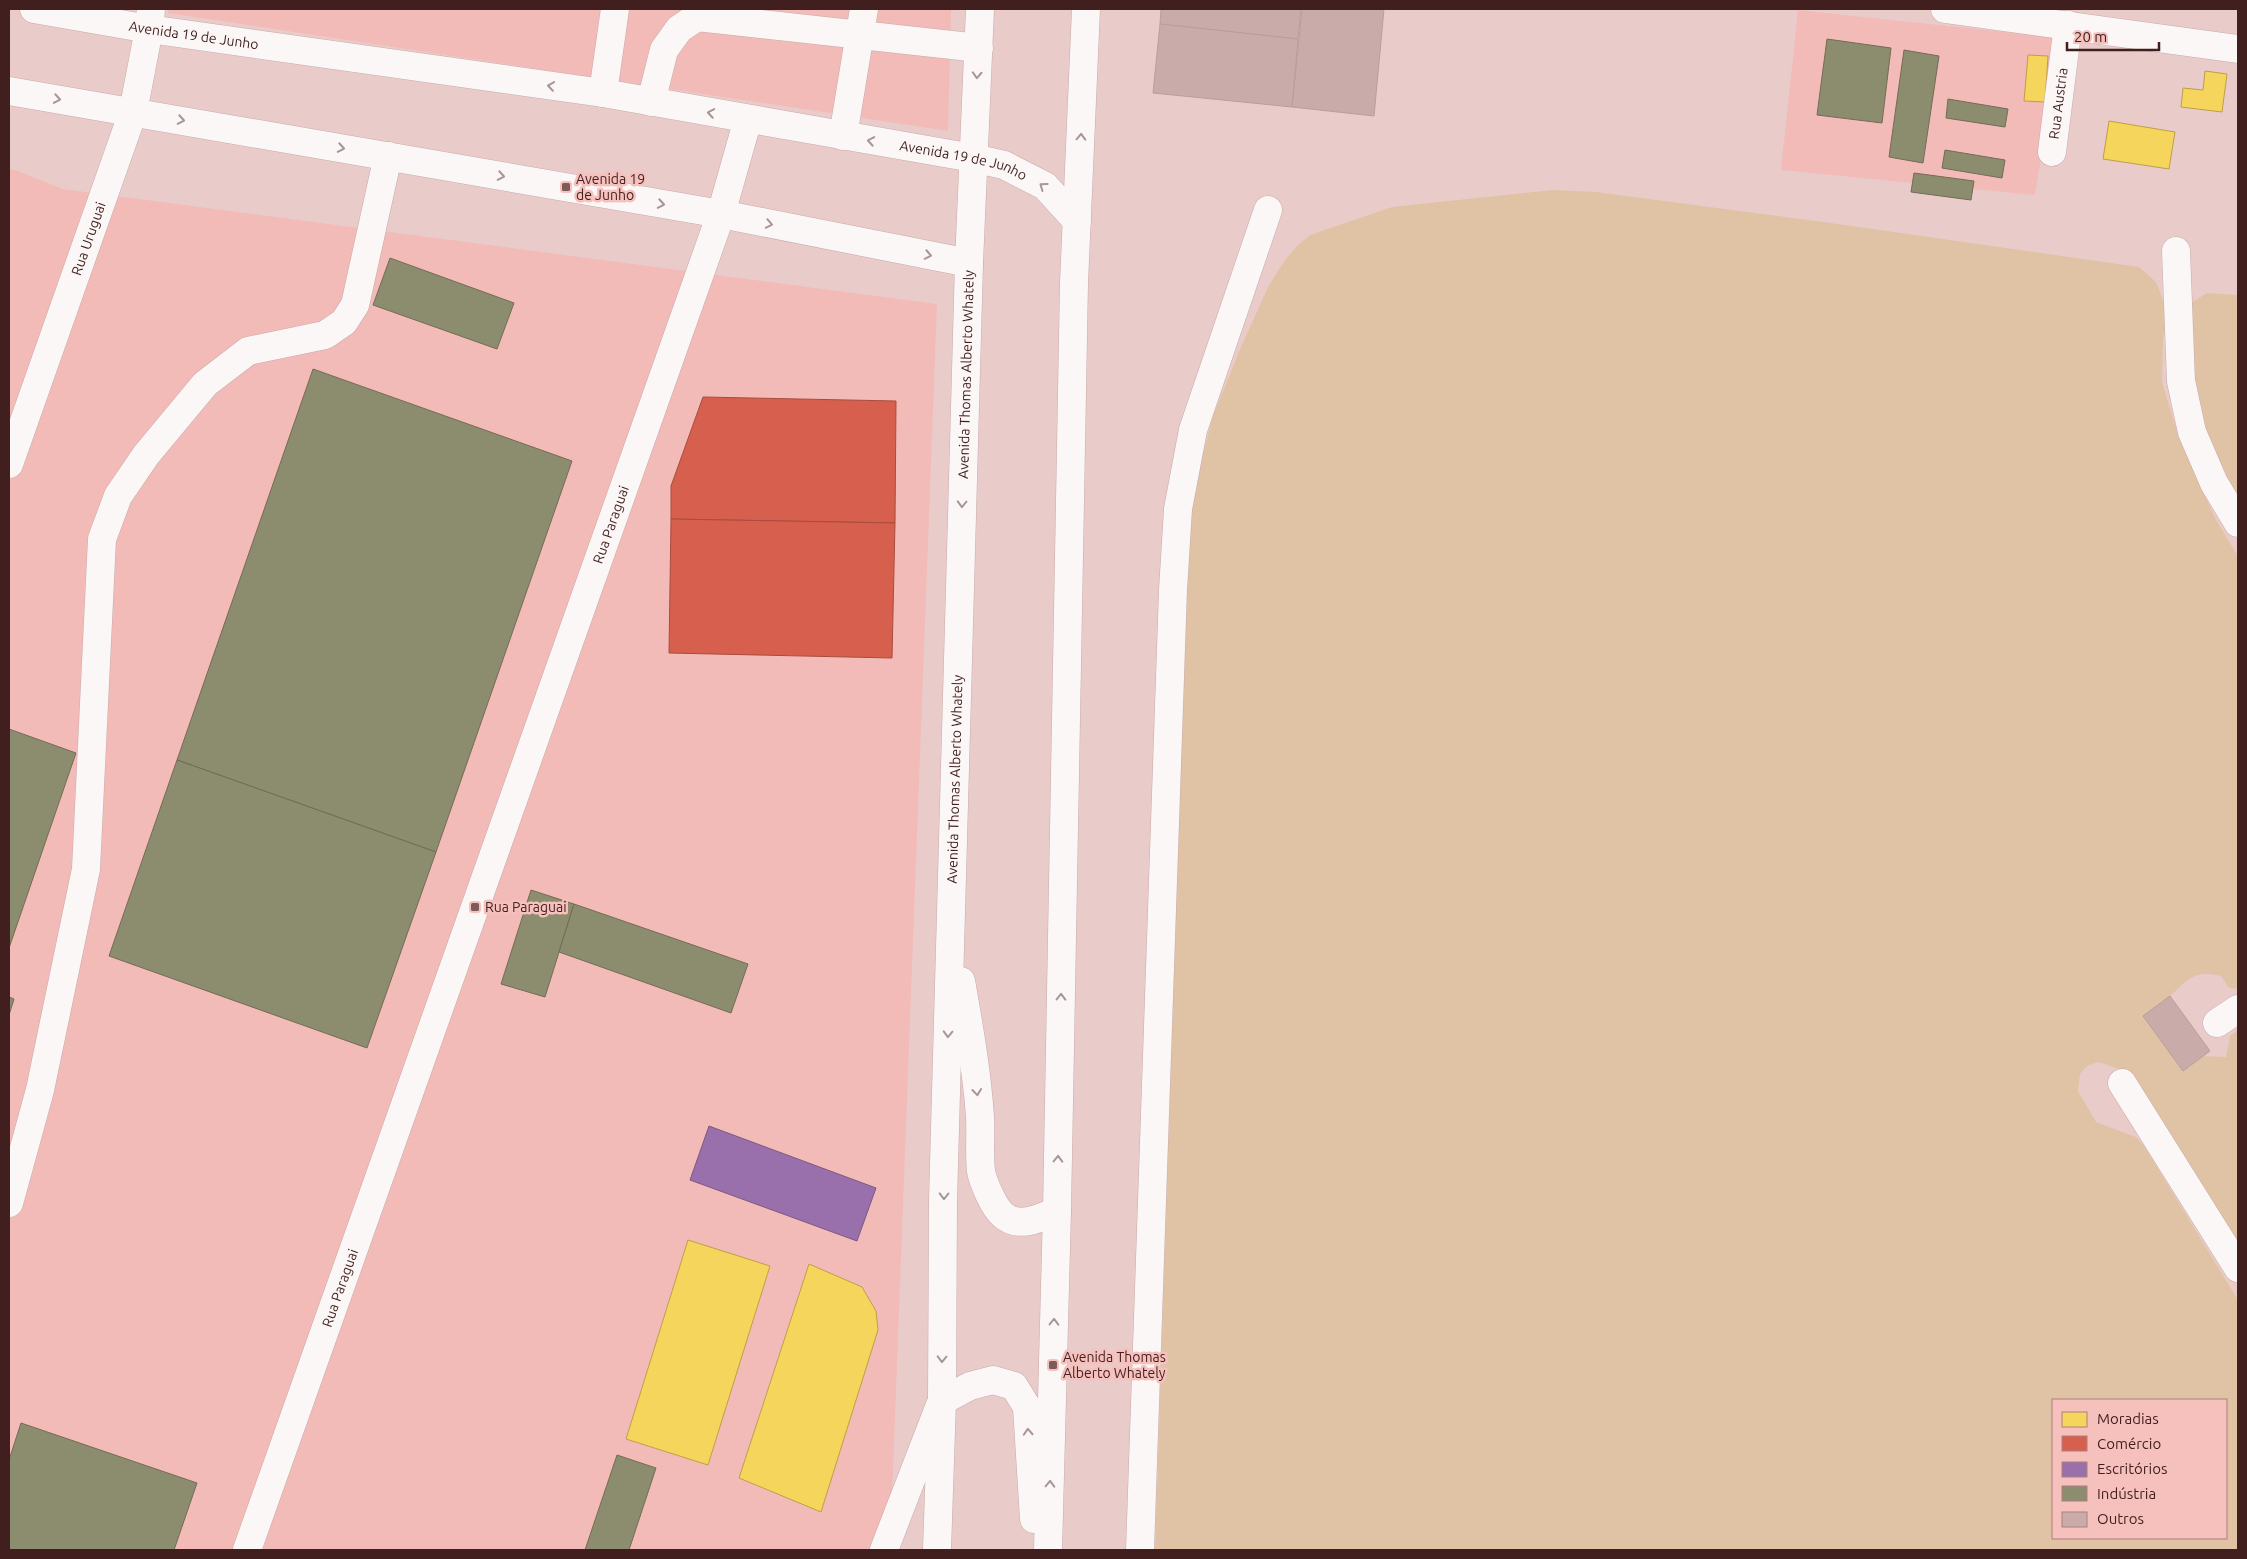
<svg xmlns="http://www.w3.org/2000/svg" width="2247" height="1559" font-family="Ubuntu,sans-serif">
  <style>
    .built { fill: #f2bbb7 }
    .green { fill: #e0c3a4; fill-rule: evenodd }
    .homes { fill: #f6d55c; stroke: #bf9e49 }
    .shops { fill: #d6604d; stroke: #a94c3f }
    .offices { fill: #9970ab; stroke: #7e5881 }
    .industry { fill: #8c8c6e; stroke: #756b56 }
    .building { fill: #c9acaa; stroke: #ba9d9c }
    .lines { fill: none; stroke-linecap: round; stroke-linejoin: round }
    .minor-casing { stroke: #c8aaa9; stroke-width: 29 }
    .major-casing { stroke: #c8aaa9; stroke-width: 29 }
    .minor { stroke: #fcf7f7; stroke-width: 28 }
    .major { stroke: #fcf7f7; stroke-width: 28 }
    .oneway { stroke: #a79695 }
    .poi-dot { fill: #7b5c5a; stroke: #f6c0bd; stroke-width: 2 }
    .labels { text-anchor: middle; stroke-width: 5; stroke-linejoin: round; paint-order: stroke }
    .street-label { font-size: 14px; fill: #401f1e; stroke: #f6c0bd }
    .poi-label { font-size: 14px; fill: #401f1e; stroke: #f6c0bd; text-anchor: start }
  </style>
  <rect width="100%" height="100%" fill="#e9ccca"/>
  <g class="built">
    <path d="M 169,9 L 951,9 L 948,131 L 168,13 Z"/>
    <path d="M 1798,10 L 2060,38 L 2035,195 L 1781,170 Z"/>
    <path d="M 9,169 L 18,171 L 63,189 L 937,304 L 890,1550 L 9,1550 Z"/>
  </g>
  <g class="green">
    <path d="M 1553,190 L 1596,192 L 1838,224 L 2139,267 L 2156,282 L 2168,313 L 2163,339 L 2162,382 L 2179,438 L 2216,520 L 2238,556 L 2238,989 L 2229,988 L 2221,976 C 2193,969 2187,981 2169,997 C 2160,1004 2151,1010 2143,1016 L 2183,1071 L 2204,1056 L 2226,1057 L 2230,1036 L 2238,1030 L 2238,1242 L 2122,1070 L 2098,1062 L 2087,1066 L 2080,1074 L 2078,1091 L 2096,1122 L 2136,1137 L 2144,1146 L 2238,1300 L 2238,1550 L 1155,1550 L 1189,507 L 1213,416 L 1241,347 L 1268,287 L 1285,260 L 1297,246 L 1310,235 L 1392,207 ZM 2053,1400 L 2226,1400 L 2226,1538 L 2053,1538 Z"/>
    <path d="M 2207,293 L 2238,295 L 2238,522 L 2192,432 L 2191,303 Z"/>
  </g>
  <g class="homes">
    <path d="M 2028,55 L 2048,56 L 2045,102 L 2024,101 Z"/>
    <path d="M 2205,71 L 2227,74 L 2222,112 L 2181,107 L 2183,88 L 2203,90 Z"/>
    <path d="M 2109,121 L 2175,132 L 2169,169 L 2103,159 Z"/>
    <path d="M 688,1240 L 770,1266 L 708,1465 L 626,1439 Z"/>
    <path d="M 809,1264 L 862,1287 L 876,1311 L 878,1330 L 821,1512 L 739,1478 Z"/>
  </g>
  <g class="shops">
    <path d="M 703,397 L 896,401 L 895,523 L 671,519 L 671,486 Z"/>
    <path d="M 671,519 L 895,523 L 892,658 L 669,653 Z"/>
  </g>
  <path class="offices" d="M 709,1126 L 876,1188 L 857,1241 L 690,1180 Z"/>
  <g class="industry">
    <path d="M 1827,39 L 1891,48 L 1882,123 L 1817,115 Z"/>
    <path d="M 1904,50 L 1939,56 L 1923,163 L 1889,157 Z"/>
    <path d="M 1948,99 L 2008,109 L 2005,127 L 1946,118 Z"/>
    <path d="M 1945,150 L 2005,160 L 2002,178 L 1942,168 Z"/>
    <path d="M 1914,173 L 1974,181 L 1971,200 L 1911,192 Z"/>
    <path d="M 390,258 L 514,303 L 497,349 L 373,305 Z"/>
    <path d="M 313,369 L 572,461 L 436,852 L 177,760 Z"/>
    <path d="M 9,729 L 76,753 L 9,948 Z"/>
    <path d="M 177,760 L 436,852 L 367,1048 L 109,956 Z"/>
    <path d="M 531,890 L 574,904 L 545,997 L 501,984 Z"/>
    <path d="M 574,904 L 748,964 L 731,1013 L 559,952 Z"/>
    <path d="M 9,997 L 14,999 L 9,1015 Z"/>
    <path d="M 21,1423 L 197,1483 L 174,1550 L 9,1550 L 9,1460 Z"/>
    <path d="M 617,1455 L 656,1468 L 629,1550 L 585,1550 Z"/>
  </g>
  <g class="building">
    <path d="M 1161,9 L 1301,9 L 1298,39 L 1160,24 Z"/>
    <path d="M 1302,9 L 1384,9 L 1374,116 L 1292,107 Z"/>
    <path d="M 1160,24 L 1298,39 L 1292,107 L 1153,93 Z"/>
    <path d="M 2170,996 L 2210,1051 L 2183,1071 L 2143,1016 Z"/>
  </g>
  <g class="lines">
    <defs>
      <g id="minor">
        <path id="s1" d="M 34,9 L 149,29 L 603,93 L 973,158 L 1004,165 L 1045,186 L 1077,221"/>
        <path d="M 1945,9 L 2238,49"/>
        <path d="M 9,91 L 721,214 L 969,263"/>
        <path d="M 603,93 L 615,9"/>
        <path d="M 651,102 L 664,50 L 679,29 L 697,17 L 979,48"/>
        <path d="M 843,136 L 864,9"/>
        <path id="s2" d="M 2052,152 L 2068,25"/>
        <path d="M 2176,251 L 2181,381 L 2192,432 L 2214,483 L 2238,523"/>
        <path id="s3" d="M 9,464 L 133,112 L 149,29 L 151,9"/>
        <path d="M 2217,1023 L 2238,1009"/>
        <path d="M 2122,1083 L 2238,1268"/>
        <path d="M 9,1203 L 40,1090 L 86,869 L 102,539 L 118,496 L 146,455 L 205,384 L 248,351 L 325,335 L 344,322 L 355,305 L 388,156"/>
        <path id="s4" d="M 247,1550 L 721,214 L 748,119"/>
        <path d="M 884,1550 L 940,1405"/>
        <path d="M 1140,1550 L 1173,590 L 1178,509 L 1193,430 L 1268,210"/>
      </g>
      <g id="major">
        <path d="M 961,981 C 969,1026 977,1072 980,1117 C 981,1135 979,1154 981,1171 C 983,1182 994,1208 1003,1215 C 1018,1229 1041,1218 1057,1211"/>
        <path d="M 942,1401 L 970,1386 L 993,1380 L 1014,1386 L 1027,1407 L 1034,1519"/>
        <path id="s5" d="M 937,1550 L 942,1401 L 943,1201 L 969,263 L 980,9"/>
        <path d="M 1048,1550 L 1057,1211 L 1074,283 L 1086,9"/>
      </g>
    </defs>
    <use href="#minor" class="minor-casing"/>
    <use href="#major" class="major-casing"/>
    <use href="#minor" class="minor"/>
    <use href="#major" class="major"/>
  </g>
  <defs><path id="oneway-chevron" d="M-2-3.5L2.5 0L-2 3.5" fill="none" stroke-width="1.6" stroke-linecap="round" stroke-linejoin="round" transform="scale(1.25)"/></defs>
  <g class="oneway">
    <use href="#oneway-chevron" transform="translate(977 75) rotate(93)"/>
    <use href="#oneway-chevron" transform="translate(551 86) rotate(-172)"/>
    <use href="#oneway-chevron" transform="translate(57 99) rotate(10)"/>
    <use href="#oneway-chevron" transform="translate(711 113) rotate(-170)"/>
    <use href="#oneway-chevron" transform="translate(181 120) rotate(10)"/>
    <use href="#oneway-chevron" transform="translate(1081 137) rotate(-88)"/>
    <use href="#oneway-chevron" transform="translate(871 141) rotate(-170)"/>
    <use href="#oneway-chevron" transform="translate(341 148) rotate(10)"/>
    <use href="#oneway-chevron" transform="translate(501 176) rotate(10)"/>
    <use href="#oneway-chevron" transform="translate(1043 186) rotate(-144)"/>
    <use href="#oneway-chevron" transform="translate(661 204) rotate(10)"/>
    <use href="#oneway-chevron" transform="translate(769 224) rotate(11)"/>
    <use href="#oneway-chevron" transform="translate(928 255) rotate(11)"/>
    <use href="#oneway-chevron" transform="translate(962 504) rotate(92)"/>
    <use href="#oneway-chevron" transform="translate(1061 997) rotate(-89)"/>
    <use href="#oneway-chevron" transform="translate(948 1034) rotate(92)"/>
    <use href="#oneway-chevron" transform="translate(977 1092) rotate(84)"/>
    <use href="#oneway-chevron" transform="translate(1058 1159) rotate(-89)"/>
    <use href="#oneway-chevron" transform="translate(944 1196) rotate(91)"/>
    <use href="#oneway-chevron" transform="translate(1054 1322) rotate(-89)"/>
    <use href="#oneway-chevron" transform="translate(942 1359) rotate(91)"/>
    <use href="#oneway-chevron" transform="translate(1028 1432) rotate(-93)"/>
    <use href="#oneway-chevron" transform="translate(1050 1484) rotate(-88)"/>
  </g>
  <g class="poi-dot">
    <rect x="561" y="182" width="10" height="10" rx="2.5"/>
    <rect x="470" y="902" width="10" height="10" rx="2.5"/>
    <rect x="1048" y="1360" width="10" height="10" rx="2.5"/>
  </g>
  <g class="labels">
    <g class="street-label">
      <text dy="5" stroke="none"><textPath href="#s1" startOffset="162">Avenida 19 de Junho</textPath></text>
      <text dy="5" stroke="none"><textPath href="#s2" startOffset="49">Rua Austria</textPath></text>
      <text dy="5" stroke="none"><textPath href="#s1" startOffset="942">Avenida 19 de Junho</textPath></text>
      <text dy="5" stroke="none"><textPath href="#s3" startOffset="239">Rua Uruguai</textPath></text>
      <text dy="5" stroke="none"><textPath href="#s5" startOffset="1176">Avenida Thomas Alberto Whately</textPath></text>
      <text dy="5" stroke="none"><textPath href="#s4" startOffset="1088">Rua Paraguai</textPath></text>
      <text dy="5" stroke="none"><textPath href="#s5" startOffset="771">Avenida Thomas Alberto Whately</textPath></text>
      <text dy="5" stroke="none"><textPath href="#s4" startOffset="278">Rua Paraguai</textPath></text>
    </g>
    <g class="poi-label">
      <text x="576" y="184">Avenida 19<tspan x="576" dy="16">de Junho</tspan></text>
      <text x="485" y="912">Rua Paraguai</text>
      <text x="1063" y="1362">Avenida Thomas<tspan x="1063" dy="16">Alberto Whately</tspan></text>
    </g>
  </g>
  <rect width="2247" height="1559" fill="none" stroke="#401f1e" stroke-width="20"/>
  <rect x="2052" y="1399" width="175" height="140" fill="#f6c0bd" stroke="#ad807d"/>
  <rect x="2062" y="1412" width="25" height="15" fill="#f6d55c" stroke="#ad807d"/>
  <text x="2097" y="1424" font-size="15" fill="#401f1e">Moradias</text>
  <rect x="2062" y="1436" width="25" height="15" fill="#d6604d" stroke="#ad807d"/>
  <text x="2097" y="1449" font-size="15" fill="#401f1e">Comércio</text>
  <rect x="2062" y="1462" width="25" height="15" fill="#9970ab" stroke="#ad807d"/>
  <text x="2097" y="1474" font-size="15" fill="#401f1e">Escritórios</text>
  <rect x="2062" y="1486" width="25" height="15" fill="#8c8c6e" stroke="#ad807d"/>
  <text x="2097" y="1499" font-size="15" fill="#401f1e">Indústria</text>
  <rect x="2062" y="1512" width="25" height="15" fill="#c9acaa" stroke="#ad807d"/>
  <text x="2097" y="1524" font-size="15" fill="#401f1e">Outros</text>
  <path d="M2067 42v8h92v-8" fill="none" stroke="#401f1e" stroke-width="2.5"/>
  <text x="2074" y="42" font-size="15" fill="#401f1e" stroke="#f6c0bd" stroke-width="4" paint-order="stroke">20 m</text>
</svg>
